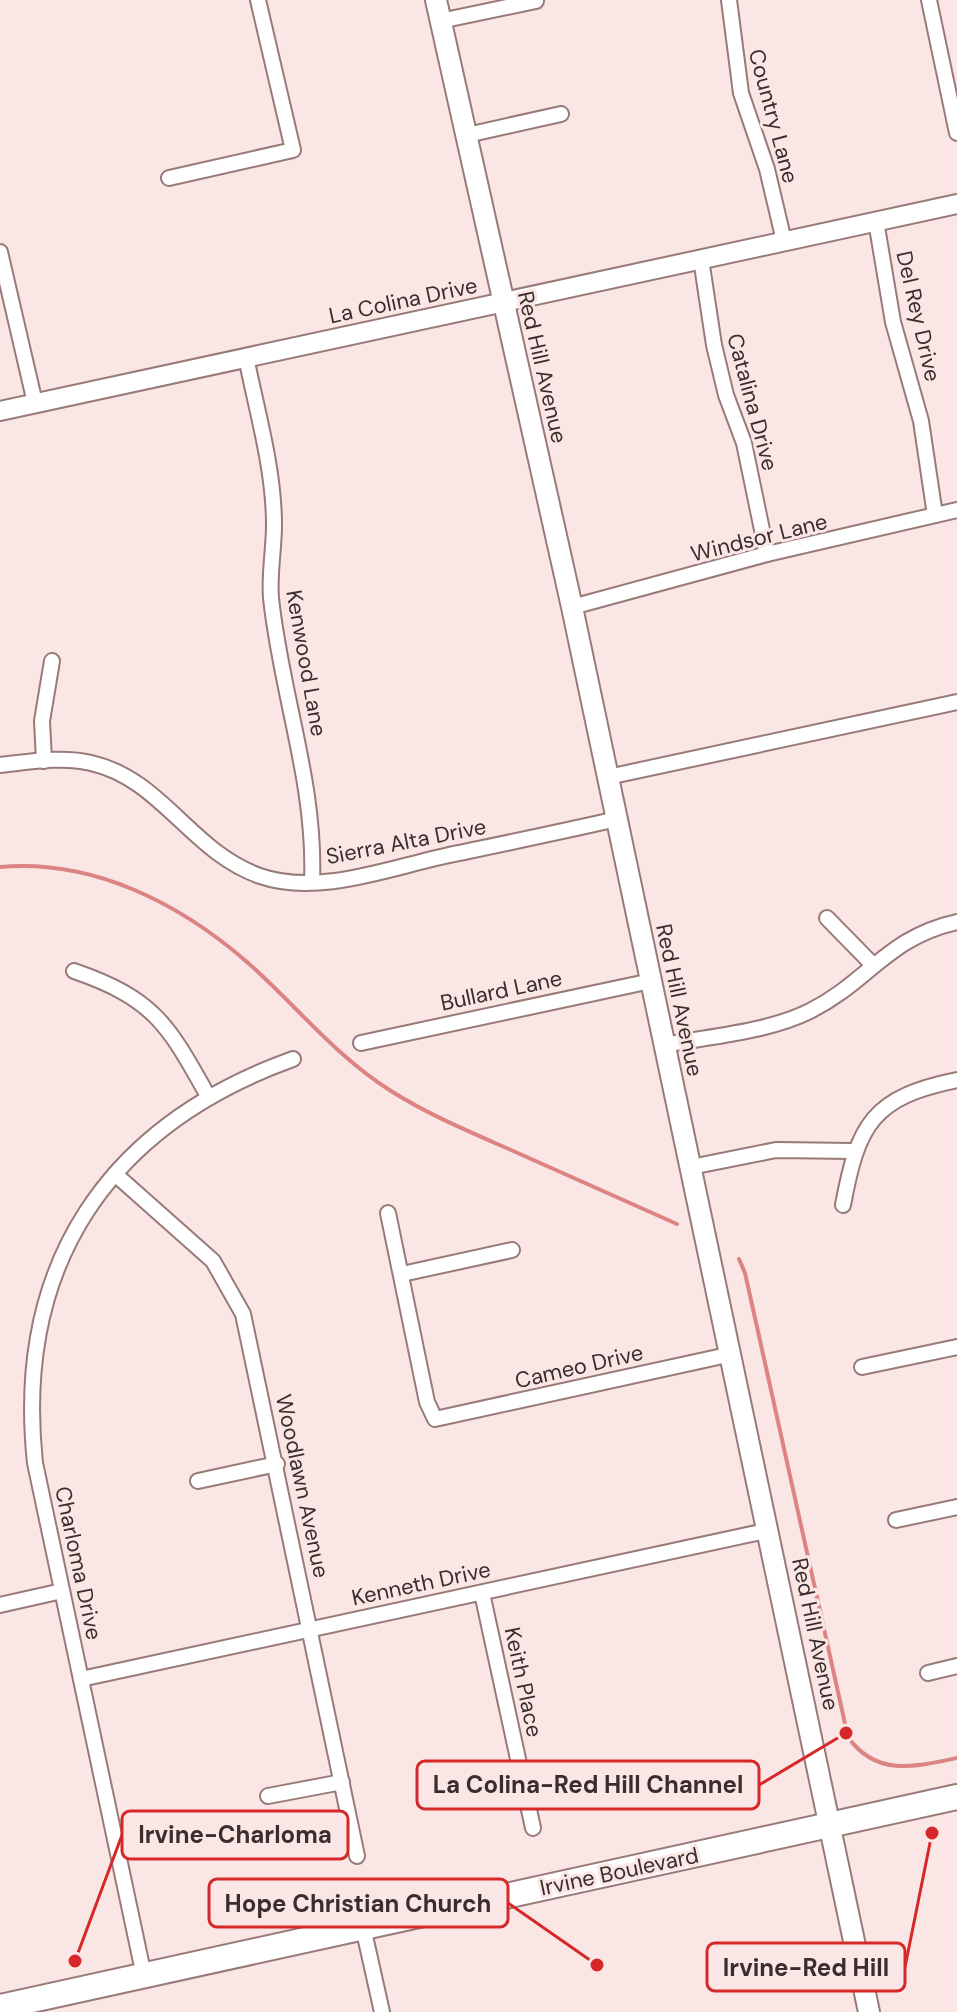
<svg xmlns="http://www.w3.org/2000/svg" width="957" height="2012" font-family="'DM Sans',sans-serif">
  <style>
    .lines { fill: none; stroke-linecap: round; stroke-linejoin: round }
    .stream { stroke: #dc8484; stroke-width: 4 }
    .minor-casing { stroke: #987a79; stroke-width: 18 }
    .tertiary-casing { stroke: #987a79; stroke-width: 22 }
    .secondary-casing { stroke: #987a79; stroke-width: 24 }
    .primary-casing { stroke: #987a79; stroke-width: 28 }
    .minor { stroke: #fff; stroke-width: 14 }
    .tertiary { stroke: #fff; stroke-width: 18 }
    .secondary { stroke: #fff; stroke-width: 20 }
    .primary { stroke: #fff; stroke-width: 24 }
    .labels { text-anchor: middle; stroke-width: 6; stroke-linejoin: round; paint-order: stroke }
    .street-label { font-size: 22px; fill: #3a2e2d; stroke: #fbe6e6 }
    .leader { fill: none; stroke: #d62828; stroke-width: 3 }
    .callout-dot { fill: #d62828; stroke: #fbe6e6; stroke-width: 3 }
    .callout { fill: #fbe6e6; stroke: #d62828; stroke-width: 3 }
    .callout-label { font-size: 24px; text-anchor: middle; font-weight: bold; fill: #3a2e2d }
  </style>
  <rect width="100%" height="100%" fill="#fbe6e6"/>
  <g class="lines">
    <g class="stream">
      <path d="M 0,867 C 92,859 178,902 247,962 C 296,1005 335,1056 391,1091 C 429,1115 470,1132 511,1150 C 566,1174 621,1199 677,1224"/>
      <path d="M 739,1259 L 745,1273 L 848,1737 C 876,1777 915,1767 957,1758"/>
    </g>
    <defs>
      <g id="minor">
        <path d="M 729,0 L 741,93 L 767,169 L 784,241"/>
        <path d="M 929,0 L 957,133"/>
        <path d="M 440,21 L 536,1"/>
        <path d="M 467,135 L 561,114"/>
        <path d="M 169,178 L 293,150 L 258,0"/>
        <path d="M 876,221 L 893,322 L 921,421 L 935,515"/>
        <path d="M 0,252 L 35,403"/>
        <path d="M 701,259 L 714,345 L 726,395 L 744,443 L 767,554"/>
        <path d="M 246,357 C 257,412 274,469 274,525 C 274,549 269,574 271,598 C 281,694 316,784 312,881"/>
        <path d="M 572,607 L 767,554 L 957,510"/>
        <path d="M 44,761 L 42,721 L 52,661"/>
        <path d="M 0,765 C 29,762 62,756 91,763 C 162,779 191,852 260,876 C 317,896 389,868 445,856 C 502,844 560,832 617,819"/>
        <path d="M 608,777 L 957,702"/>
        <path d="M 827,918 L 873,965"/>
        <path d="M 74,971 C 155,999 168,1025 208,1096"/>
        <path d="M 361,1043 L 651,981"/>
        <path d="M 665,1045 C 711,1036 768,1032 810,1011 C 868,982 888,937 957,922"/>
        <path d="M 691,1167 L 776,1150 L 853,1151"/>
        <path d="M 115,1174 L 213,1261 L 243,1314 L 357,1856"/>
        <path d="M 843,1205 C 858,1124 873,1097 957,1080"/>
        <path d="M 388,1213 L 427,1402 L 435,1419 L 732,1354"/>
        <path d="M 402,1274 L 512,1250"/>
        <path d="M 862,1367 L 957,1347"/>
        <path d="M 198,1481 L 277,1464"/>
        <path d="M 896,1520 L 957,1507"/>
        <path d="M 482,1593 L 533,1828"/>
        <path d="M 0,1605 L 62,1591"/>
        <path d="M 928,1673 L 957,1666"/>
        <path d="M 81,1679 L 770,1530"/>
        <path d="M 268,1796 L 342,1782"/>
        <path d="M 363,1927 L 382,2012"/>
        <path d="M 144,1976 L 35,1463 C 14,1265 107,1126 293,1059"/>
      </g>
      <path id="tertiary" d="M 0,411 L 957,204"/>
      <path id="secondary" d="M 436,0 L 572,607 L 869,2012"/>
      <path id="primary" d="M 0,2007 L 957,1797"/>
    </defs>
    <use href="#minor" class="minor-casing"/>
    <use href="#tertiary" class="tertiary-casing"/>
    <use href="#secondary" class="secondary-casing"/>
    <use href="#primary" class="primary-casing"/>
    <use href="#minor" class="minor"/>
    <use href="#tertiary" class="tertiary"/>
    <use href="#secondary" class="secondary"/>
    <use href="#primary" class="primary"/>
  </g>
  <g class="labels">
    <g class="street-label">
      <text transform="translate(774 116) rotate(75)" y="8">Country Lane</text>
      <text transform="translate(403 300) rotate(-12)" y="8">La Colina Drive</text>
      <text transform="translate(919 316) rotate(77)" y="8">Del Rey Drive</text>
      <text transform="translate(543 367) rotate(77)" y="8">Red Hill Avenue</text>
      <text transform="translate(753 402) rotate(75)" y="8">Catalina Drive</text>
      <text transform="translate(759 537) rotate(-14)" y="8">Windsor Lane</text>
      <text transform="translate(307 663) rotate(80)" y="8">Kenwood Lane</text>
      <text transform="translate(406 841) rotate(-11)" y="8">Sierra Alta Drive</text>
      <text transform="translate(501 990) rotate(-12)" y="8">Bullard Lane</text>
      <text transform="translate(680 1000) rotate(78)" y="8">Red Hill Avenue</text>
      <text transform="translate(579 1366) rotate(-13)" y="8">Cameo Drive</text>
      <text transform="translate(303 1486) rotate(78)" y="8">Woodlawn Avenue</text>
      <text transform="translate(79 1563) rotate(78)" y="8">Charloma Drive</text>
      <text transform="translate(421 1583) rotate(-12)" y="8">Kenneth Drive</text>
      <text transform="translate(816 1634) rotate(78)" y="8">Red Hill Avenue</text>
      <text transform="translate(524 1682) rotate(78)" y="8">Keith Place</text>
      <text transform="translate(619 1871) rotate(-12)" y="8">Irvine Boulevard</text>
    </g>
  </g>
  <path class="leader" d="M846 1733L759 1785M75 1961L122 1835M597 1965L508 1903M932 1833L905 1967"/>
  <g class="callout-dot">
    <circle cx="846" cy="1733" r="8"/>
    <circle cx="75" cy="1961" r="8"/>
    <circle cx="597" cy="1965" r="8"/>
    <circle cx="932" cy="1833" r="8"/>
  </g>
  <g class="callout">
    <rect x="417" y="1761" width="342" height="48" rx="8"/>
    <rect x="122" y="1811" width="226" height="48" rx="8"/>
    <rect x="209" y="1879" width="299" height="48" rx="8"/>
    <rect x="707" y="1943" width="198" height="48" rx="8"/>
  </g>
  <g class="callout-label">
    <text x="588" y="1793">La Colina-Red Hill Channel</text>
    <text x="235" y="1843">Irvine-Charloma</text>
    <text x="358" y="1912">Hope Christian Church</text>
    <text x="806" y="1976">Irvine-Red Hill</text>
  </g>
</svg>
